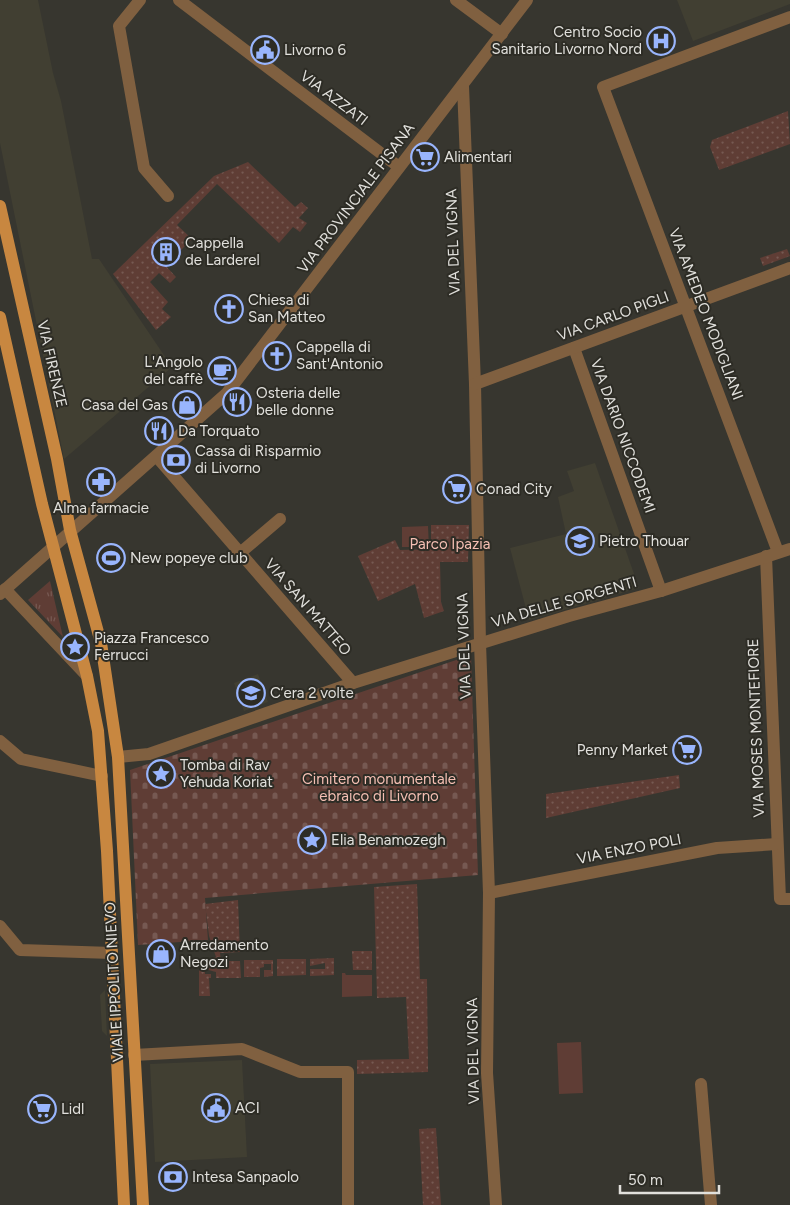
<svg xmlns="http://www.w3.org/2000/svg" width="790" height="1205" font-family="Figtree,sans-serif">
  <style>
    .built { fill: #413f32 }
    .grass { fill: url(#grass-tufts) }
    .cemetery { fill: url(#cemetery-stones) }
    .park { fill: url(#park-dots) }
    .pitch { fill: #5f3d35 }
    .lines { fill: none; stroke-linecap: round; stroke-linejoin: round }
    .minor { stroke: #806040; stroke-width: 12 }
    .major { stroke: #c88740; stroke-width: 12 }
    .labels { text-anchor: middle; stroke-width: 4; stroke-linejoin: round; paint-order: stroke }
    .poi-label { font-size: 15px; fill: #e1e0dc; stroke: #2d2c25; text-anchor: start }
    .street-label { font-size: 15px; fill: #e1e0dc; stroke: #2d2c25 }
    .park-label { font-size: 15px; fill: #f5bfb3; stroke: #2d2c25 }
  </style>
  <defs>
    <pattern id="grass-tufts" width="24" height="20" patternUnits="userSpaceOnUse" patternTransform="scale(1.25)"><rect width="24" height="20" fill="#5f3d35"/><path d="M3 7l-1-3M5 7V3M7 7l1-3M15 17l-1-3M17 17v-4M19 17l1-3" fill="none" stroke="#765952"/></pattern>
    <pattern id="cemetery-stones" width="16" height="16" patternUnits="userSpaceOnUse" patternTransform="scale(1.25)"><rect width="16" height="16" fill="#5f3d35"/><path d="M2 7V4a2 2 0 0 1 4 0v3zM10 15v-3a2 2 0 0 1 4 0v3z" fill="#765952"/></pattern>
    <pattern id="park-dots" width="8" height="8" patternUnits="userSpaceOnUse" patternTransform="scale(1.25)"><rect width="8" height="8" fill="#5f3d35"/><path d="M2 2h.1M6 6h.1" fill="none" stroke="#765952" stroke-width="1.8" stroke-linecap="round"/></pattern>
  </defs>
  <rect width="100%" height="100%" fill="#37362f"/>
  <g class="built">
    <path d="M 0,0 L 38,0 L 53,73 L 61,101 L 92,259 L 99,259 L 172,367 L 64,459 L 0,143 Z"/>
    <path d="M 677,0 L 790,0 L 790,4 L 693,41 Z"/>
    <path d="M 595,463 L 639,588 L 529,620 L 510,548 L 566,534 L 558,497 L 574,491 L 567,471 Z"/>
    <path d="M 258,674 L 268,702 L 244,711 L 234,683 Z"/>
    <path d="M 105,990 L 107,1036 L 102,1031 L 100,995 Z"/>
    <path d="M 242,1060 L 247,1157 L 155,1162 L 150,1064 Z"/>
  </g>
  <path class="grass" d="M 50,581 L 63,637 L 28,600 Z"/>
  <path class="cemetery" d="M 471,655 L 478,875 L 205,898 L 208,940 L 138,945 L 130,770 Z"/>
  <g class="park">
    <path d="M 788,111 L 790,144 L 719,170 L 710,147 L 712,140 Z"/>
    <path d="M 248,162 L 295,207 L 301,202 L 308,208 L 299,218 L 307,223 L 300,232 L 293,227 L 279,243 L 217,184 L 177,225 L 192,239 L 179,252 L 167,241 L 154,253 L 176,277 L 170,283 L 159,273 L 150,282 L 168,302 L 162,309 L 171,317 L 156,330 L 113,274 L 214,176 Z"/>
    <path d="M 787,249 L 790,256 L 763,266 L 760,258 Z"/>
    <path d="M 431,525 L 469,525 L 468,562 L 440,562 L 441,602 L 444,611 L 424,618 L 415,584 L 378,601 L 358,556 L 395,540 L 400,550 L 431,549 Z"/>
    <path d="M 679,775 L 680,788 L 546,818 L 546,794 Z"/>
    <path d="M 417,884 L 420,979 L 427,979 L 428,1072 L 357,1074 L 357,1060 L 409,1059 L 406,997 L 377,998 L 374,887 Z"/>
    <path d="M 238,900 L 240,952 L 220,953 L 221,961 L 240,961 L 241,978 L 216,978 L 216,972 L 205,969 L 205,974 L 211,974 L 211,978 L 209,978 L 210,996 L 199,996 L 199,970 L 202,967 L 212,966 L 212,957 L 216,957 L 209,936 L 205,904 Z"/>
    <path d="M 352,951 L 372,951 L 372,970 L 353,970 Z"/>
    <path d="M 334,958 L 334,975 L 310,976 L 310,969 L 325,969 L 325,963 L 310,966 L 310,959 Z"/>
    <path d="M 277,959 L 306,959 L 306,975 L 277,976 Z"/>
    <path d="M 244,960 L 273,960 L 273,976 L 264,977 L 264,970 L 271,970 L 271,964 L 264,964 L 264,967 L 260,968 L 260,977 L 244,977 Z"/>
    <path d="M 436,1128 L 441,1205 L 423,1205 L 419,1129 Z"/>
  </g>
  <g class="pitch">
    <path d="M 428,526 L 429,547 L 402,547 L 402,527 Z"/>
    <path d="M 342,973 L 345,973 L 346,975 L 372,975 L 372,996 L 342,997 Z"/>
    <path d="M 581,1042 L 583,1093 L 559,1094 L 557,1043 Z"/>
  </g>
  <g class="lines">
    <g class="minor">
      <path d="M 140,0 L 119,26 L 144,168 L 168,196"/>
      <path d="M 179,0 L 399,167"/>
      <path d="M 456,0 L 502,34"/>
      <path d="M 463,86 L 475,384 L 480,643 L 489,893 L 487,1073 L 496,1205"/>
      <path d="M 574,348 L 661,591"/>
      <path d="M 475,384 L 790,268"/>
      <path d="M 157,457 L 353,683"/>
      <path d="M 778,552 L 603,87 L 790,17"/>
      <path d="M 240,553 L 280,519"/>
      <path d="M 766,556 L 780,899 L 790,899"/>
      <path d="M 5,589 L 87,676"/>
      <path d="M 0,594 L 227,393 L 527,0"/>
      <path d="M 0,741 L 21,759 L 102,776"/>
      <path d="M 118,757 L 149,754 L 353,683 L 569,616 L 661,591 L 790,549"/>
      <path d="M 489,893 L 717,848 L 777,844"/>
      <path d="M 0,926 L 20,950 L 112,953"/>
      <path d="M 134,1055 L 242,1049 L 300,1072 L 348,1072 L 348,1205"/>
      <path d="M 701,1084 L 711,1205"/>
    </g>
    <g class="major">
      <path d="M 0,206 L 57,459 L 70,530 L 101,643 L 118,757 L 143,1205"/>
      <path d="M 0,317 L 42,504 L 87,676 L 98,731 L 107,851 L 124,1205"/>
    </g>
  </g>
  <defs>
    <symbol id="hospital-ring" viewBox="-11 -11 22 22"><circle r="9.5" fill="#2d2c25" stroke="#99b5fd" stroke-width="1.5"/><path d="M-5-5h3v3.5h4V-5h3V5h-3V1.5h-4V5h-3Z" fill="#99b5fd"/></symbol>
    <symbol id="civic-ring" viewBox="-11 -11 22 22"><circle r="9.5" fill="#2d2c25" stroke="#99b5fd" stroke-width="1.5"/><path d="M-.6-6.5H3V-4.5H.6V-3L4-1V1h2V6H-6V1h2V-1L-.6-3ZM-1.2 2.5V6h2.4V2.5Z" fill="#99b5fd"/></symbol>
    <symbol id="supermarket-ring" viewBox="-11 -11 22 22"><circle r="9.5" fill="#2d2c25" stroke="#99b5fd" stroke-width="1.5"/><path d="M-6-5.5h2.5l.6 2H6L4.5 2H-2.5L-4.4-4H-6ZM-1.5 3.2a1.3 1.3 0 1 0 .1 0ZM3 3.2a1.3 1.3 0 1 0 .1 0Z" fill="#99b5fd"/></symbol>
    <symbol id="building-ring" viewBox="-11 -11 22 22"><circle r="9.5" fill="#2d2c25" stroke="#99b5fd" stroke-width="1.5"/><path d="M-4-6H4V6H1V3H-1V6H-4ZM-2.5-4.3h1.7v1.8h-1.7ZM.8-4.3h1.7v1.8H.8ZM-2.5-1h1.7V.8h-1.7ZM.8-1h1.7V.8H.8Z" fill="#99b5fd"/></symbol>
    <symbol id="church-ring" viewBox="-11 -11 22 22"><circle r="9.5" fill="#2d2c25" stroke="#99b5fd" stroke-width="1.5"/><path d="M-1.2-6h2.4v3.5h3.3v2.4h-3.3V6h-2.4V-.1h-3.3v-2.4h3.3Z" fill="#99b5fd"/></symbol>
    <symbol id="cafe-ring" viewBox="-11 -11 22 22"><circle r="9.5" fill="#2d2c25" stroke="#99b5fd" stroke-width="1.5"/><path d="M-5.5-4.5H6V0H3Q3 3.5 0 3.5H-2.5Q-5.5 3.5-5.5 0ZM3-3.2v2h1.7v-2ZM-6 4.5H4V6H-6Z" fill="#99b5fd"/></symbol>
    <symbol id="restaurant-ring" viewBox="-11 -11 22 22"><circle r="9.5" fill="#2d2c25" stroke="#99b5fd" stroke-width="1.5"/><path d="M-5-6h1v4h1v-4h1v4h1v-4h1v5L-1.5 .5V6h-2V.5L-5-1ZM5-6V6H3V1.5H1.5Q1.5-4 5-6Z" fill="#99b5fd"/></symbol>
    <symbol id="shop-ring" viewBox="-11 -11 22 22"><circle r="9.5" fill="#2d2c25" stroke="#99b5fd" stroke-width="1.5"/><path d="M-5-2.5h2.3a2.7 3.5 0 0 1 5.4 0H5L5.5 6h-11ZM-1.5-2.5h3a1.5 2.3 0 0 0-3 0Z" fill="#99b5fd"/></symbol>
    <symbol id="bank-ring" viewBox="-11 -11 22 22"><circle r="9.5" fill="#2d2c25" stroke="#99b5fd" stroke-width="1.5"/><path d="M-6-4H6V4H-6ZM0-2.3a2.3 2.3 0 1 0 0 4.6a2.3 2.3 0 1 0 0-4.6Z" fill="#99b5fd"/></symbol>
    <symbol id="pharmacy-ring" viewBox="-11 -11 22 22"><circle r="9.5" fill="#2d2c25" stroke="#99b5fd" stroke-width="1.5"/><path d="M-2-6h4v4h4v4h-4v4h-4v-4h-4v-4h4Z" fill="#99b5fd"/></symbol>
    <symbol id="school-ring" viewBox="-11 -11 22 22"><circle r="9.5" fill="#2d2c25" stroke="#99b5fd" stroke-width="1.5"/><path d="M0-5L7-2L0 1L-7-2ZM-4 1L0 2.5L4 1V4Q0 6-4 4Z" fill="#99b5fd"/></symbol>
    <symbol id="stadium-ring" viewBox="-11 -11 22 22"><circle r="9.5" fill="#2d2c25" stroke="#99b5fd" stroke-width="1.5"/><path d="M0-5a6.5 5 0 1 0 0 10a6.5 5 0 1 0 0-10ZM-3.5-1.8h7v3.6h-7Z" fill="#99b5fd"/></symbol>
    <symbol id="sight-ring" viewBox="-11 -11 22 22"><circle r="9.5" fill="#2d2c25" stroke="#99b5fd" stroke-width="1.5"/><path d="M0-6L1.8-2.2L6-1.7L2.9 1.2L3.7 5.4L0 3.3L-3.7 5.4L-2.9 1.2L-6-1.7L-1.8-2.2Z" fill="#99b5fd"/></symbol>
  </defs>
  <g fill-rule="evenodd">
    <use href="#hospital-ring" x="645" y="25" width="32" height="32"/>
    <use href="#civic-ring" x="249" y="34" width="32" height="32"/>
    <use href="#supermarket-ring" x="409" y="141" width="32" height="32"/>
    <use href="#building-ring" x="150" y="236" width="32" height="32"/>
    <use href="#church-ring" x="213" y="293" width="32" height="32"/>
    <use href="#church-ring" x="261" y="340" width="32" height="32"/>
    <use href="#cafe-ring" x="206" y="355" width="32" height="32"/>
    <use href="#restaurant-ring" x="221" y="386" width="32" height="32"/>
    <use href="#shop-ring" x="171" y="389" width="32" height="32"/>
    <use href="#restaurant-ring" x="143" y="415" width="32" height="32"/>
    <use href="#bank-ring" x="160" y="444" width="32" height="32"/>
    <use href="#pharmacy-ring" x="85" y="466" width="32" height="32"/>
    <use href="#supermarket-ring" x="441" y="473" width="32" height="32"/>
    <use href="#school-ring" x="564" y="525" width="32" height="32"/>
    <use href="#stadium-ring" x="95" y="542" width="32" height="32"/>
    <use href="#sight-ring" x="59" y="631" width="32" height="32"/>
    <use href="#school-ring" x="235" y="677" width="32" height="32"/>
    <use href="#supermarket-ring" x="671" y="734" width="32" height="32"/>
    <use href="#sight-ring" x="145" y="758" width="32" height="32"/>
    <use href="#sight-ring" x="296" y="824" width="32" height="32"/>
    <use href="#shop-ring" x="145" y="938" width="32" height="32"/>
    <use href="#civic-ring" x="200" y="1092" width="32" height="32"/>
    <use href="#supermarket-ring" x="26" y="1093" width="32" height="32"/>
    <use href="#bank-ring" x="157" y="1161" width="32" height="32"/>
  </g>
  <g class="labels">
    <g class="poi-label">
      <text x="642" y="37" text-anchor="end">Centro Socio<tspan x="642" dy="17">Sanitario Livorno Nord</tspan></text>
      <text x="284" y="55">Livorno 6</text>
      <text x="444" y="162">Alimentari</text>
      <text x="185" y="248">Cappella<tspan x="185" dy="17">de Larderel</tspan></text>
      <text x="248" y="305">Chiesa di<tspan x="248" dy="17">San Matteo</tspan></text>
      <text x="296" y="352">Cappella di<tspan x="296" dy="17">Sant'Antonio</tspan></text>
      <text x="203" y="367" text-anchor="end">L'Angolo<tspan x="203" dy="17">del caffè</tspan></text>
      <text x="256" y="398">Osteria delle<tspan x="256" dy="17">belle donne</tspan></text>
      <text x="168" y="410" text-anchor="end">Casa del Gas</text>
      <text x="178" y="436">Da Torquato</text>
      <text x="195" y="456">Cassa di Risparmio<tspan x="195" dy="17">di Livorno</tspan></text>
      <text x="476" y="494">Conad City</text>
      <text x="101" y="513" text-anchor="middle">Alma farmacie</text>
      <text x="599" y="546">Pietro Thouar</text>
      <text x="130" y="563">New popeye club</text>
      <text x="94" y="643">Piazza Francesco<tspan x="94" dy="17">Ferrucci</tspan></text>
      <text x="270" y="698">C’era 2 volte</text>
      <text x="668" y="755" text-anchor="end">Penny Market</text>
      <text x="180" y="770">Tomba di Rav<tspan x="180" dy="17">Yehuda Koriat</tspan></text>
      <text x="331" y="845">Elia Benamozegh</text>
      <text x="180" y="950">Arredamento<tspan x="180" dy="17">Negozi</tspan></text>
      <text x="235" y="1113">ACI</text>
      <text x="61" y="1114">Lidl</text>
      <text x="192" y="1182">Intesa Sanpaolo</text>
    </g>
    <g class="street-label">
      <text transform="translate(334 98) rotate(37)" y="5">VIA AZZATI</text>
      <text transform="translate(356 198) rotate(-53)" y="5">VIA PROVINCIALE PISANA</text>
      <text transform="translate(453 242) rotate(-92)" y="5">VIA DEL VIGNA</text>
      <text transform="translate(706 314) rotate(69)" y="5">VIA AMEDEO MODIGLIANI</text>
      <text transform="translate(613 316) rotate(-20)" y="5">VIA CARLO PIGLI</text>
      <text transform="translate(52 364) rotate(77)" y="5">VIA FIRENZE</text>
      <text transform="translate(623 436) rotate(70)" y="5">VIA DARIO NICCODEMI</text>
      <text transform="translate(564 602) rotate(-16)" y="5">VIA DELLE SORGENTI</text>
      <text transform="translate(308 607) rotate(49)" y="5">VIA SAN MATTEO</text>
      <text transform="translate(464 646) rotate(-92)" y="5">VIA DEL VIGNA</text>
      <text transform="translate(756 728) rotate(-92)" y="5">VIA MOSES MONTEFIORE</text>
      <text transform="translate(629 849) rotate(-11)" y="5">VIA ENZO POLI</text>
      <text transform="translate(114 982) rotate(-93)" y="5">VIALE IPPOLITO NIEVO</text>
      <text transform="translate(473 1051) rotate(-91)" y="5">VIA DEL VIGNA</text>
    </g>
    <g class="park-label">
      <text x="450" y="549">Parco Ipazia</text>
      <text x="379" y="784">Cimitero monumentale<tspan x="379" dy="17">ebraico di Livorno</tspan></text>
    </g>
  </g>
  <path d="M620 1185v8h99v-8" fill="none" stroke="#e1e0dc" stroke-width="2.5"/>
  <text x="628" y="1185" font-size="15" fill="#e1e0dc" stroke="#2d2c25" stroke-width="4" paint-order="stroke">50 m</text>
</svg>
